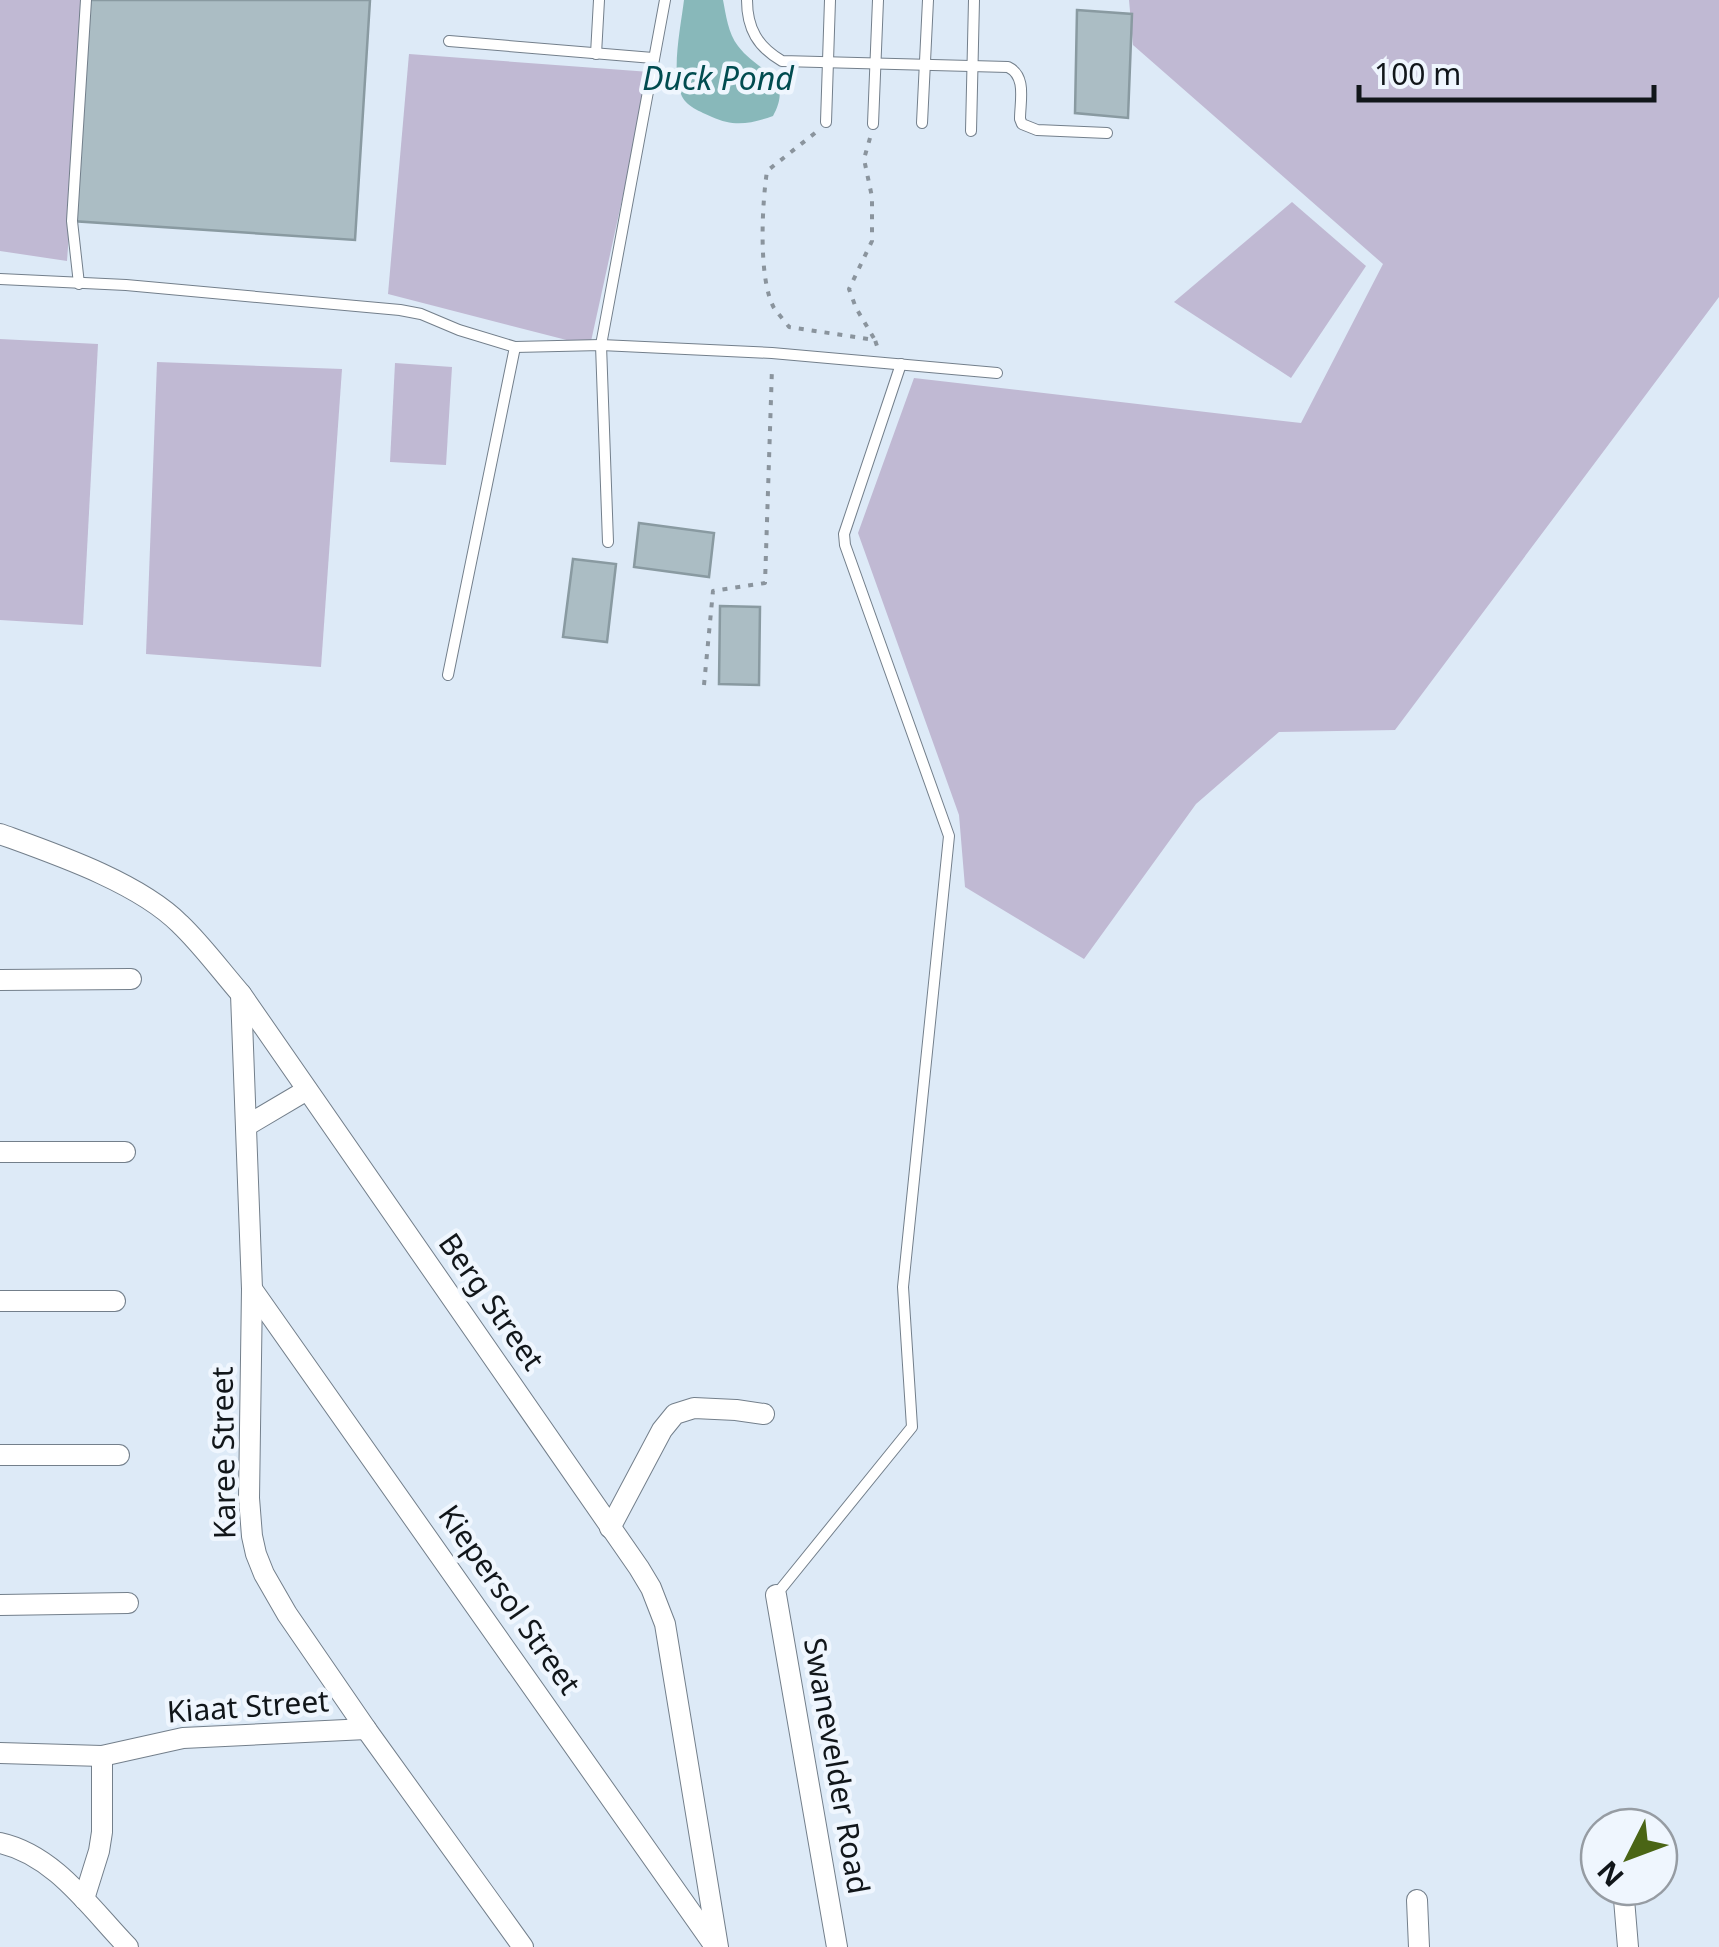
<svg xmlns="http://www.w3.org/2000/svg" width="1719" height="1947" font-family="'Noto Sans',sans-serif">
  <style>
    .green { fill: #c0b9d3 }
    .water { fill: #88b8ba }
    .building { fill: #abbdc4; stroke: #899aa1; stroke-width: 2.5 }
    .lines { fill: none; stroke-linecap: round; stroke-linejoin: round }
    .service-casing { stroke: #737f8b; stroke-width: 12 }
    .minor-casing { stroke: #737f8b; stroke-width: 22 }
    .path { stroke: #8a949d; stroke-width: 4; stroke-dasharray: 5 8; stroke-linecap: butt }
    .service { stroke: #fff; stroke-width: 10 }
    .minor { stroke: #fff; stroke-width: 20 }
    .labels { text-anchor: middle; stroke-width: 9; stroke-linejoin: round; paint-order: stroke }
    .street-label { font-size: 30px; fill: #11161a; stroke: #eff6fe }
    .water-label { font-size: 32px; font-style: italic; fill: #014c50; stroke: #eff6fe }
  </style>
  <rect width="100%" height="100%" fill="#ddeaf7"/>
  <g class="green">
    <path d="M 0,0 L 86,0 L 67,261 L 0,251 Z"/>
    <path d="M 1129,0 L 1719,0 L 1719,297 L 1395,730 L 1279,732 L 1196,804 L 1084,959 L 965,887 L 959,815 L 858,533 L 914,378 L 1301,423 L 1383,264 L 1133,45 Z"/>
    <path d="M 409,54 L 650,72 L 590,346 L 388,294 Z"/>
    <path d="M 1292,202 L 1366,266 L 1291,378 L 1174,302 Z"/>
    <path d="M 0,339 L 98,344 L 83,625 L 0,620 Z"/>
    <path d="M 157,362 L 342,369 L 321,667 L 146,654 Z"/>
    <path d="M 395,363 L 452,367 L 446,465 L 390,462 Z"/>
  </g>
  <path class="water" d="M 684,0 L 723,0 C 726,15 728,33 738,46 C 757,72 795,76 773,116 C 750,124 734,127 712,117 C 701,112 685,106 681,94 C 671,71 681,25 684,0 Z"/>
  <g class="building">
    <path d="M 86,0 L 370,0 L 355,240 L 72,221 Z"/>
    <path d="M 1077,10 L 1132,14 L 1128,118 L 1075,113 Z"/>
    <path d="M 639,523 L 714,533 L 709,577 L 634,567 Z"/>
    <path d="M 573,559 L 616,564 L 607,642 L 563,637 Z"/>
    <path d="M 720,606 L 760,607 L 759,685 L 719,684 Z"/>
  </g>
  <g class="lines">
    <defs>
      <g id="service">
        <path d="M 747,0 C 747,29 758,47 782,61 L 1008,67 C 1027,76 1020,101 1020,119 L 1022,124 L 1037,130 L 1107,133"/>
        <path d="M 449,41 L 653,58"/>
        <path d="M 596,54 L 599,0"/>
        <path d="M 826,122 L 830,0"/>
        <path d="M 922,123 L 928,0"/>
        <path d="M 873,124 L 878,0"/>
        <path d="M 971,131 L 974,0"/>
        <path d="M 0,279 L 126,285 L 400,310 L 421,314 L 459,330 L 515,347 L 601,345 L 772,353 L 997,373"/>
        <path d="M 79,284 L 72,221 L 86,0"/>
        <path d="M 608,542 L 601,345 L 665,0"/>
        <path d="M 448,675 L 515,347"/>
        <path d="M 776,1595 L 912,1427 L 903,1287 L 949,836 L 845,545 L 844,534 L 901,364"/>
      </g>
      <g id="minor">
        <path d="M 0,834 C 55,854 138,882 180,924 C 202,945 221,971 241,994 L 639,1568 L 651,1588 L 665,1624 L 718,1947"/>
        <path d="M 0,980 L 131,979"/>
        <path d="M 241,994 L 252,1289 L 249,1498 L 252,1536 L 256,1554 L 264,1574 L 287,1614 L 366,1729 L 523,1947"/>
        <path d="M 246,1126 L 307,1090"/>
        <path d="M 0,1152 L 125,1152"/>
        <path d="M 252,1289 L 714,1945"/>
        <path d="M 0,1301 L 115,1301"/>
        <path d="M 0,1455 L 119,1455"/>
        <path d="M 610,1528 L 662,1430 L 675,1414 L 694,1408 L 736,1410 L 764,1414"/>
        <path d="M 776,1595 L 837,1947"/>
        <path d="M 0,1605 L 128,1603"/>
        <path d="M 0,1753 L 102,1756 L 183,1738 L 366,1729"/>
        <path d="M 0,1843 C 55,1855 91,1909 128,1947"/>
        <path d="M 1623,1887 L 1628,1947"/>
        <path d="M 84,1899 L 99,1851 L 102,1832 L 102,1756"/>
        <path d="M 1417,1900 L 1419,1947"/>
      </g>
    </defs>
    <use href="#service" class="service-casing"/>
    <use href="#minor" class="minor-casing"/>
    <g class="path">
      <path d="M 815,133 L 767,171 C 762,204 758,279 774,308 C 778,314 785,321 789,327 L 875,340 L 878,349"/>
      <path d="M 870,138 L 864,159 L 872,197 L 872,241 L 849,289 L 856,308 L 875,340"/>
      <path d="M 704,685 L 713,591 L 765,583 L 772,368"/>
    </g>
    <use href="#service" class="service"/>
    <use href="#minor" class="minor"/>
  </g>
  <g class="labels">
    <g class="street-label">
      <text transform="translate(491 1302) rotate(55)" y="10">Berg Street</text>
      <text transform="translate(224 1453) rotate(-91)" y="10">Karee Street</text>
      <text transform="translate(509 1600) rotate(55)" y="10">Kiepersol Street</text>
      <text transform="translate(248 1707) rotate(-4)" y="10">Kiaat Street</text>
      <text transform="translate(836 1766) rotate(80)" y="10">Swanevelder Road</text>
    </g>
    <g class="water-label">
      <text x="718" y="90">Duck Pond</text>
    </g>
  </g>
  <g transform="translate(1629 1857) rotate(228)"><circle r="48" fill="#eff6fe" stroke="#969ca3" stroke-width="2.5"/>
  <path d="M0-8L18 38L0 25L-18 38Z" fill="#4a6515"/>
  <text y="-15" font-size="28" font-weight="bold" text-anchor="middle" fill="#11161a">N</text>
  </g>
  <path d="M1359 85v15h295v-15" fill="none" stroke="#11161a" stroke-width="5"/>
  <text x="1374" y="85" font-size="30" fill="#11161a" stroke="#eff6fe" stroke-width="8" paint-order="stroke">100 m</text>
</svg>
